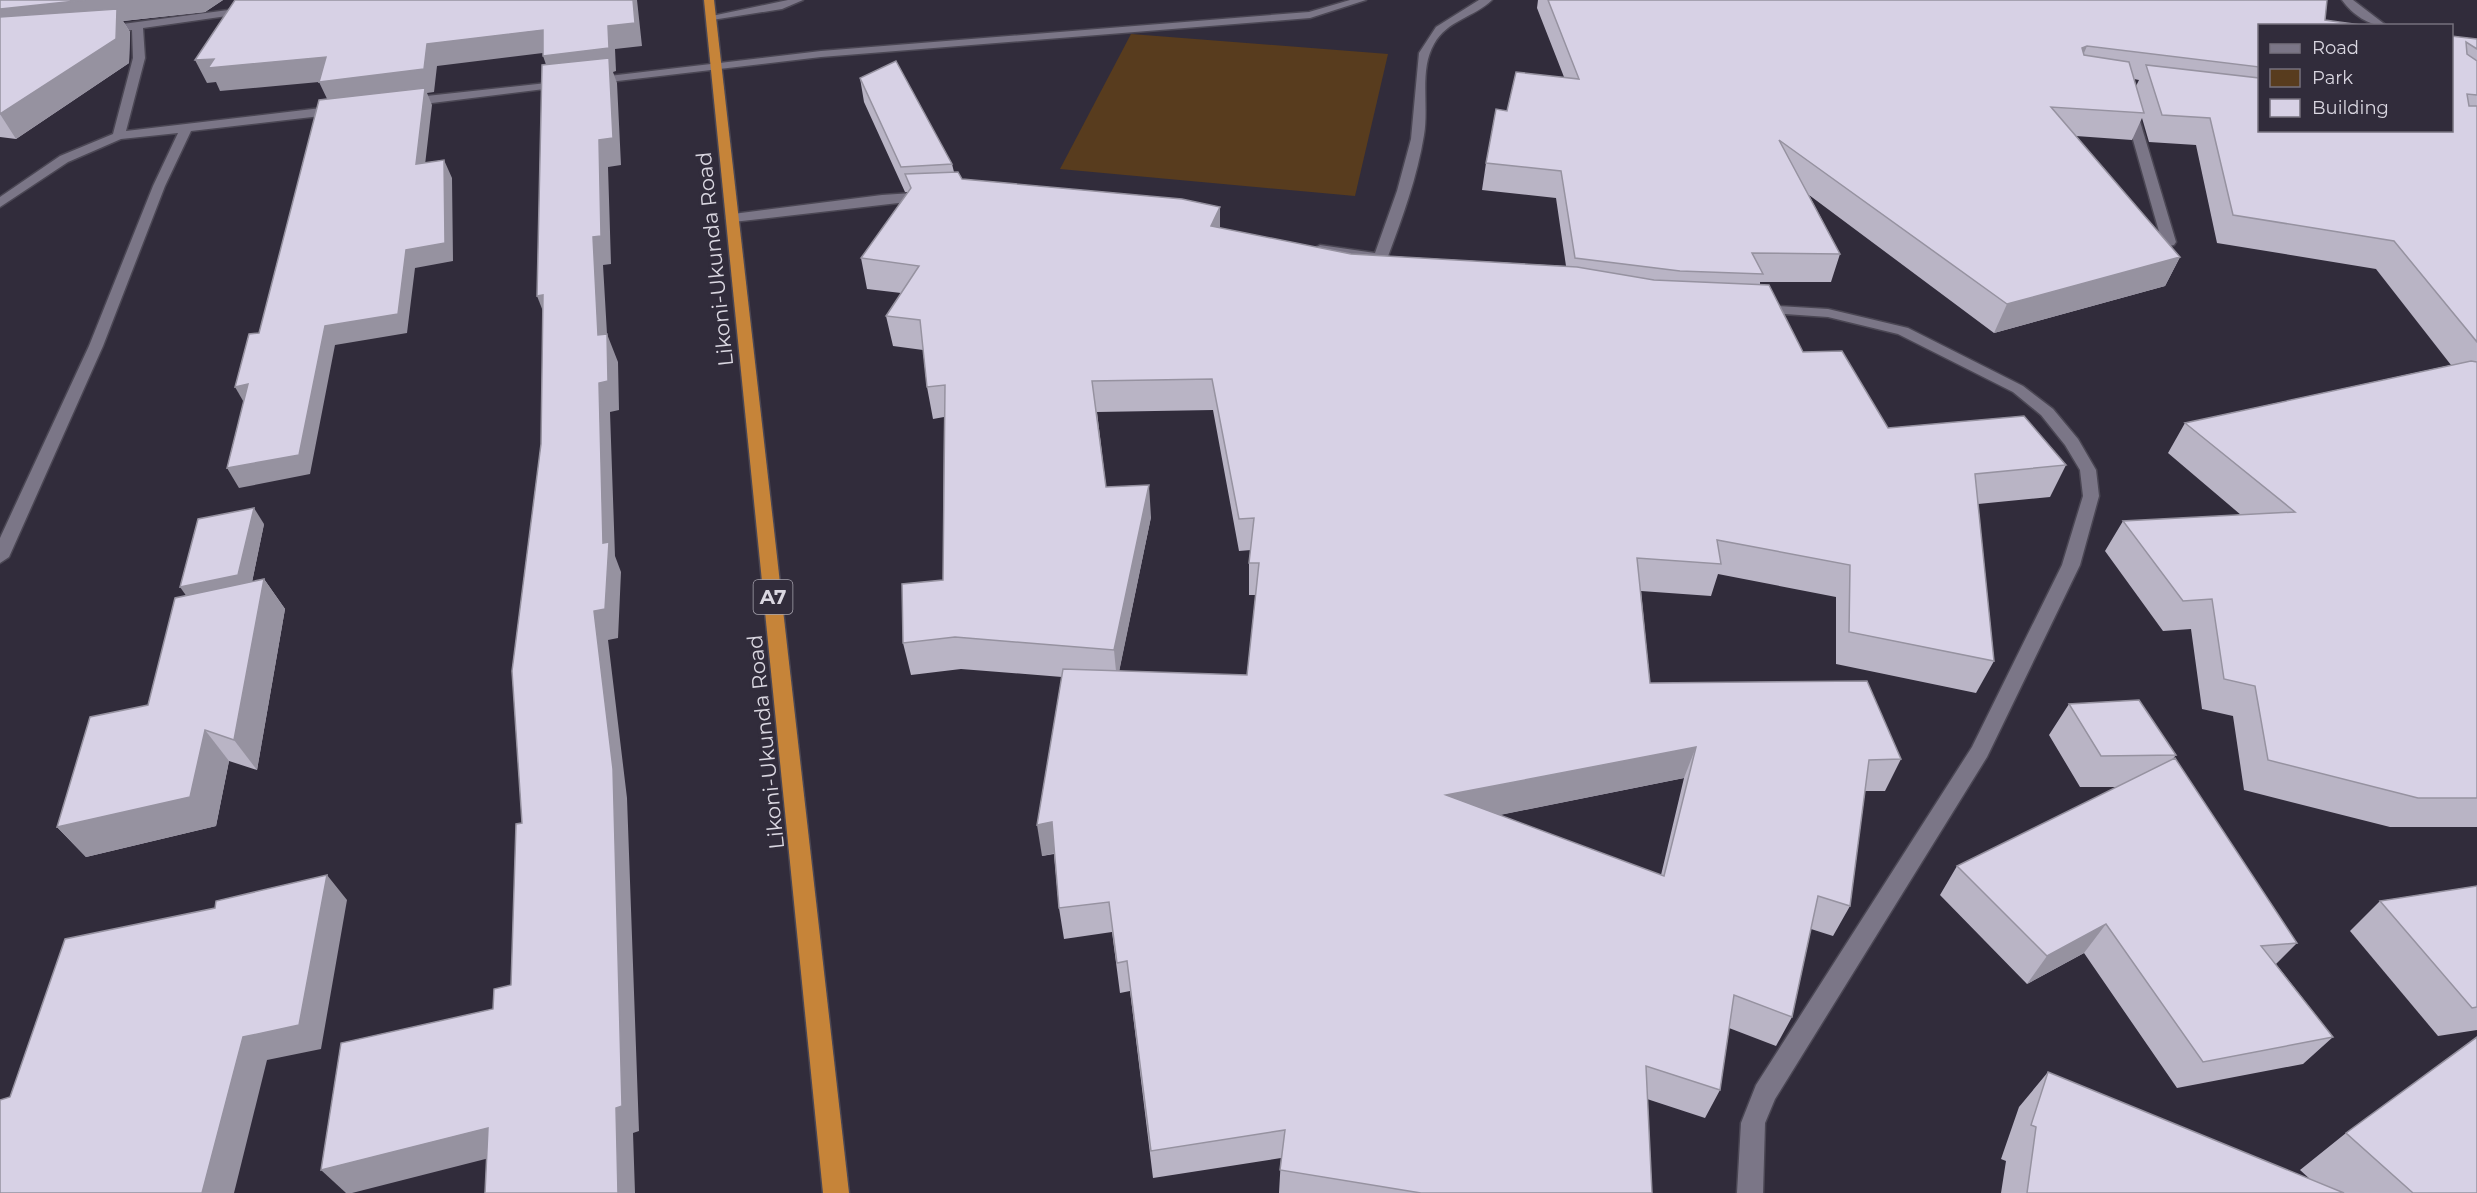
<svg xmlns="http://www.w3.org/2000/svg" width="2477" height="1193" font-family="Montserrat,sans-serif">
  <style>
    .green { fill: #583c1e }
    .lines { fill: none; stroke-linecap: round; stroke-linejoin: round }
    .minor-casing { stroke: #4b4754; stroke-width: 3 }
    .highway-casing { stroke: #4b4754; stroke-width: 3 }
    .minor { fill: #7b7687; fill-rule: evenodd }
    .highway { fill: #c68439; fill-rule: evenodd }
    .wall { fill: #b9b4c5; fill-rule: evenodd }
    .shaded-wall { fill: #9692a0 }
    .building { fill: #d7d1e5; stroke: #9692a0; stroke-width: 1.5; fill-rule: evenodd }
    .labels { text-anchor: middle; stroke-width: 6; stroke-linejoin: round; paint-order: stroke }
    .shield { fill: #312c3b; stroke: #a7a4af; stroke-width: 1.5 }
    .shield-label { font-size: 20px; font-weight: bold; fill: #dad7e1 }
    .street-label { font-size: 21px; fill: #dad7e1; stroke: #312c3b }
  </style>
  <rect width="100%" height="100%" fill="#312c3b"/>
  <path class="green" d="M 1131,34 L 1388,54 L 1355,196 L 1060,169 Z"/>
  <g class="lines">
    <defs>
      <g id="minor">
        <path d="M 788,0 L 803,0 L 782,9 L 712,20 L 707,17 Z"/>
        <path d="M 1350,0 L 1366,0 L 1310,18 L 821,57 L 592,84 L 586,81 L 592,78 L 821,51 L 1309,12 Z"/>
        <path d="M 1479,0 L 1492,0 C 1475,17 1447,20 1434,44 C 1419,70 1429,106 1424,135 C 1417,178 1402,219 1387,259 L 1380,263 L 1315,252 L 1313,249 L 1320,245 L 1375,253 L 1397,191 L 1411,139 L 1419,53 L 1436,27 Z"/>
        <path d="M 2342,0 L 2353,0 L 2387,26 C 2369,26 2353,15 2342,0 Z"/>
        <path d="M 251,7 L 256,10 L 255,12 L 143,28 L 145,58 L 126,131 L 338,106 L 344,110 L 338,114 L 191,131 L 165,186 L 103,346 L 9,557 L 0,563 L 0,538 L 89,346 L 153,186 L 178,133 L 121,139 L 68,162 L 0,207 L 0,197 L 60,156 L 113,134 L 133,58 L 132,30 L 104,32 L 100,31 L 100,27 Z"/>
        <path d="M 565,81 L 569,82 L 569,86 L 408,106 L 402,102 L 408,98 Z"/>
        <path d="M 2126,105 L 2136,108 L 2176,242 L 2174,245 L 2169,246 L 2162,242 L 2124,108 Z"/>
        <path d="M 928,192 L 933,193 L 933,199 L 733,222 L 726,218 L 733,214 L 882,195 Z"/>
        <path d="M 1759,305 L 1828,309 L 1908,328 L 2023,386 L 2053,409 L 2078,439 L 2096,470 L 2099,496 L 2080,565 L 1987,757 L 1775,1099 L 1765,1123 L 1763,1193 L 1737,1193 L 1741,1123 L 1756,1085 L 1972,747 L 2062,565 L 2083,496 L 2080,470 L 2065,445 L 2041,415 L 2013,392 L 1898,334 L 1828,317 L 1754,312 L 1752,309 Z"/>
      </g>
      <path id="highway" d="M 704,0 L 714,0 L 849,1193 L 823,1193 Z"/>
    </defs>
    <use href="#minor" class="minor-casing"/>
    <use href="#highway" class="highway-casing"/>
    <use href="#minor" class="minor"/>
    <use href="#highway" class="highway"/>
  </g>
  <g class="wall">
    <path d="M 0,0 L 223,0 L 205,12 L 123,21 L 130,32 L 129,63 L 16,139 L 0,137 Z"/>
    <path d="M 1538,0 L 2327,0 L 2259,26 L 2259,130 L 2451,36 L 2477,39 L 2477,827 L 2390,827 L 2244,790 L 2233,716 L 2202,709 L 2191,629 L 2163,631 L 2105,551 L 2123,521 L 2241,515 L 2168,453 L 2185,423 L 2451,365 L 2376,269 L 2217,243 L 2196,145 L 2149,142 L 2142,118 L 2132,140 L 2076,136 L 2180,257 L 2165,286 L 1994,333 L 1809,195 L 1840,254 L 1831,282 L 1760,282 L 1760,284 L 1803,352 L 1888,428 L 2066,465 L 2050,497 L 1978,504 L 1994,661 L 1976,693 L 1836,664 L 1836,597 L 1718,574 L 1711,596 L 1641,591 L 1650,683 L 1901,759 L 1885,791 L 1865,791 L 1850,906 L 1833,936 L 1811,929 L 1792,1017 L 1776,1046 L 1729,1028 L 1720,1090 L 1705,1118 L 1647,1099 L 1652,1193 L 1279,1193 L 1281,1158 L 1153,1178 L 1130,991 L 1120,993 L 1112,932 L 1064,939 L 1059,908 L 1054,854 L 1042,856 L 1062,677 L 961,669 L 911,675 L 903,643 L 943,580 L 944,417 L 933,419 L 927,387 L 923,350 L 893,346 L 886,316 L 901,293 L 867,289 L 861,258 L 908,192 L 905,192 L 864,102 L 860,78 L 952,164 L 954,172 L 962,179 L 1220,207 L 1220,228 L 1351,254 L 1566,266 L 1556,198 L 1482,190 L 1486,163 L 1507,111 L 1564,77 L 1537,8 ZM 2134,79 L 2139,80 L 2136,86 ZM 1213,410 L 1239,551 L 1251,550 L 1249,563 L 1249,595 L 1256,595 L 1247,675 L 1119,671 L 1151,517 L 1106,487 L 1097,412 ZM 1684,778 L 1661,875 L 1499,815 Z"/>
    <path d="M 264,524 L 252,582 L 264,579 L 285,609 L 257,770 L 229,761 L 216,826 L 86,857 L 57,827 L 148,705 L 185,596 Z"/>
    <path d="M 2069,704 L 2176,755 L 2172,760 L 2297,943 L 2276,964 L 2333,1037 L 2303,1064 L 2177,1088 L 2084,953 L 2027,984 L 1940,895 L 1957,866 L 2118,787 L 2080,787 L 2049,735 Z"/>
    <path d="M 2477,886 L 2477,1030 L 2438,1036 L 2350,931 L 2380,901 Z"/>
    <path d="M 2048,1072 L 2311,1180 L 2300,1170 L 2346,1133 L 2477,1193 L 2001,1193 L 2006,1161 L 2001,1159 L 2019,1107 Z"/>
  </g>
  <g class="shaded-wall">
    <path d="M 85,0 L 223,0 L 205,12 L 123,21 L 130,32 L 129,63 L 16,139 L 0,114 L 0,9 Z"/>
    <path d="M 633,0 L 637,0 L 642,46 L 615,49 L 616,71 L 613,72 L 617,83 L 621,165 L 608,167 L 611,264 L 603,265 L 607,334 L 618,362 L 619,410 L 610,412 L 615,556 L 621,572 L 618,638 L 608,640 L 627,798 L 639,1131 L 633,1133 L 635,1193 L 618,1193 L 594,611 L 603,543 L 599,383 L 598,335 L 551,79 L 543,56 L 608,26 Z"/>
    <path d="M 543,30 L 551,52 L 437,66 L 434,92 L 427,93 L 432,105 L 423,182 L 330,105 L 319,82 L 220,91 L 216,82 L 207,83 L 195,60 L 427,44 Z"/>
    <path d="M 2087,46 L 2076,72 L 2082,48 Z"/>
    <path d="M 444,160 L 452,178 L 453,261 L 415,268 L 407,333 L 335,345 L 310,474 L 239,488 L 227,468 L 325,326 L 406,250 Z"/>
    <path d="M 1220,207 L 1220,237 L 1211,226 Z"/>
    <path d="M 2180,257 L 2165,286 L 1994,333 L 2007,304 Z"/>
    <path d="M 543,295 L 548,324 L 537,296 Z"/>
    <path d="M 248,384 L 246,406 L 235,387 Z"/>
    <path d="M 1149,485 L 1151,517 L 1117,682 L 1114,650 Z"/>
    <path d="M 254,508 L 264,524 L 250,592 L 192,604 L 180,587 Z"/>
    <path d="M 264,579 L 285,609 L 257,770 L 234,740 Z"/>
    <path d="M 205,730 L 229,761 L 216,826 L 86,857 L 57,827 Z"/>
    <path d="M 1696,747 L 1684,778 L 1441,827 L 1446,795 Z"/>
    <path d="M 1052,822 L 1056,853 L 1042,856 L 1037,825 Z"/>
    <path d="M 327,875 L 347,900 L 321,1049 L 267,1060 L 234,1193 L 202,1193 L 243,1037 Z"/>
    <path d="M 2106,924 L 2084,953 L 2027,984 L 2047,956 Z"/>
    <path d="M 488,1128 L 509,1153 L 352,1193 L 346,1193 L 321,1170 Z"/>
  </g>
  <g class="building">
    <path d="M 0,0 L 85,0 L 0,9 Z"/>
    <path d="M 235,0 L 633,0 L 635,23 L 608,26 L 609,48 L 543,56 L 543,30 L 427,44 L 424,69 L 319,82 L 326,57 L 208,68 L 214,59 L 195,60 Z"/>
    <path d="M 1548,0 L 2327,0 L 2325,20 L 2368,26 L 2259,26 L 2259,67 L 2087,46 L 2082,48 L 2084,55 L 2129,62 L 2144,113 L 2051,107 L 2180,257 L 2007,304 L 1779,140 L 1840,254 L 1752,253 L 1763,274 L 1680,271 L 1575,258 L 1561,171 L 1486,163 L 1496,109 L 1507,111 L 1516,72 L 1579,79 Z"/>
    <path d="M 117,9 L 116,39 L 0,114 L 0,17 Z"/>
    <path d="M 2451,36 L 2477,39 L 2477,49 L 2466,42 L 2467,54 L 2477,61 L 2477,95 L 2467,94 L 2469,106 L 2477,106 L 2477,342 L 2394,241 L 2233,215 L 2210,118 L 2162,115 L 2146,65 L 2259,78 L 2259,130 L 2451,130 Z"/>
    <path d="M 609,58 L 613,138 L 599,140 L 601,236 L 593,237 L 598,335 L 607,334 L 608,381 L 599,383 L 603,543 L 609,542 L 605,609 L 594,611 L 613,769 L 622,1106 L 616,1108 L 618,1193 L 485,1193 L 488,1128 L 321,1170 L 341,1043 L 493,1009 L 494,989 L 511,985 L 516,824 L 522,823 L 512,671 L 541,444 L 543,295 L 537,296 L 542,65 Z"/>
    <path d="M 896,61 L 952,164 L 901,167 L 860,78 Z"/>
    <path d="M 425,88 L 416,164 L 444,160 L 445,243 L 406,250 L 398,314 L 325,326 L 299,455 L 227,468 L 248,384 L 235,387 L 249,334 L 259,333 L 319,100 Z"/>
    <path d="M 958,172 L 962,179 L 1182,199 L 1220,207 L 1211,226 L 1351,254 L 1577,267 L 1654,280 L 1769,285 L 1803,352 L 1842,351 L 1888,428 L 2024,416 L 2066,465 L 1975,474 L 1994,661 L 1849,632 L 1850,565 L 1717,540 L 1721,564 L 1637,558 L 1650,683 L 1867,681 L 1901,759 L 1869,760 L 1850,906 L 1818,896 L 1792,1017 L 1734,995 L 1720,1090 L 1646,1066 L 1652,1193 L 1421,1193 L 1280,1170 L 1285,1130 L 1151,1151 L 1127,961 L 1117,963 L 1109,902 L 1059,908 L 1052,822 L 1037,825 L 1063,669 L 1247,675 L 1259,563 L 1249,563 L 1254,518 L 1239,519 L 1212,379 L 1092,381 L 1106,487 L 1149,485 L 1114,650 L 955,637 L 903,643 L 902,584 L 943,580 L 945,385 L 927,387 L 920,320 L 886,316 L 919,266 L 861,258 L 911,188 L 905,174 ZM 1696,747 L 1664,876 L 1446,795 Z"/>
    <path d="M 2471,361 L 2477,362 L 2477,798 L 2418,798 L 2268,760 L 2255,686 L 2224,679 L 2212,599 L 2183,601 L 2123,521 L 2295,512 L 2185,423 Z"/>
    <path d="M 254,508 L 238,575 L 180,587 L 198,519 Z"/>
    <path d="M 264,579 L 234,740 L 205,730 L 190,797 L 57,827 L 90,717 L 148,705 L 175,598 Z"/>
    <path d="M 2139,700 L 2176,755 L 2101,756 L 2069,704 Z"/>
    <path d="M 2175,758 L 2297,943 L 2261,946 L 2333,1037 L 2203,1062 L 2106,924 L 2047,956 L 1957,866 Z"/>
    <path d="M 327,875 L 299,1025 L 243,1037 L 202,1193 L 0,1193 L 0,1100 L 10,1097 L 65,939 L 215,908 L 216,901 Z"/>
    <path d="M 2477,886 L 2477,1007 L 2472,1008 L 2380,901 Z"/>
    <path d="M 2477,1037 L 2477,1193 L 2413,1193 L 2346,1133 Z"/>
    <path d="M 2048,1072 L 2344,1193 L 2027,1193 L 2036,1127 L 2031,1125 Z"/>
  </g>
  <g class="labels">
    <rect class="shield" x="753.5" y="580" width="39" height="34" rx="4.5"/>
    <g class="shield-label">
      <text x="773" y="604">A7</text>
    </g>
    <g class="street-label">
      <text transform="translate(715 259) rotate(-96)" y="7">Likoni-Ukunda Road</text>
      <text transform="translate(766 742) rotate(-96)" y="7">Likoni-Ukunda Road</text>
    </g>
  </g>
  <rect x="2258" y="24" width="195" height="108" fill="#312c3b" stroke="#75707d" stroke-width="1.5"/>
  <rect x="2270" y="44" width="30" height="9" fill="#7b7687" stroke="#75707d" stroke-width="1.5"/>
  <text x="2312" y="54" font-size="18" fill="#dad7e1">Road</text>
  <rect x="2270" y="69" width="30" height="18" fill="#583c1e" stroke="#75707d" stroke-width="1.5"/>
  <text x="2312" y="84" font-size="18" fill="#dad7e1">Park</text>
  <rect x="2270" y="99" width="30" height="18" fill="#d7d1e5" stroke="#75707d" stroke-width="1.5"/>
  <text x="2312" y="114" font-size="18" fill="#dad7e1">Building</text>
</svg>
